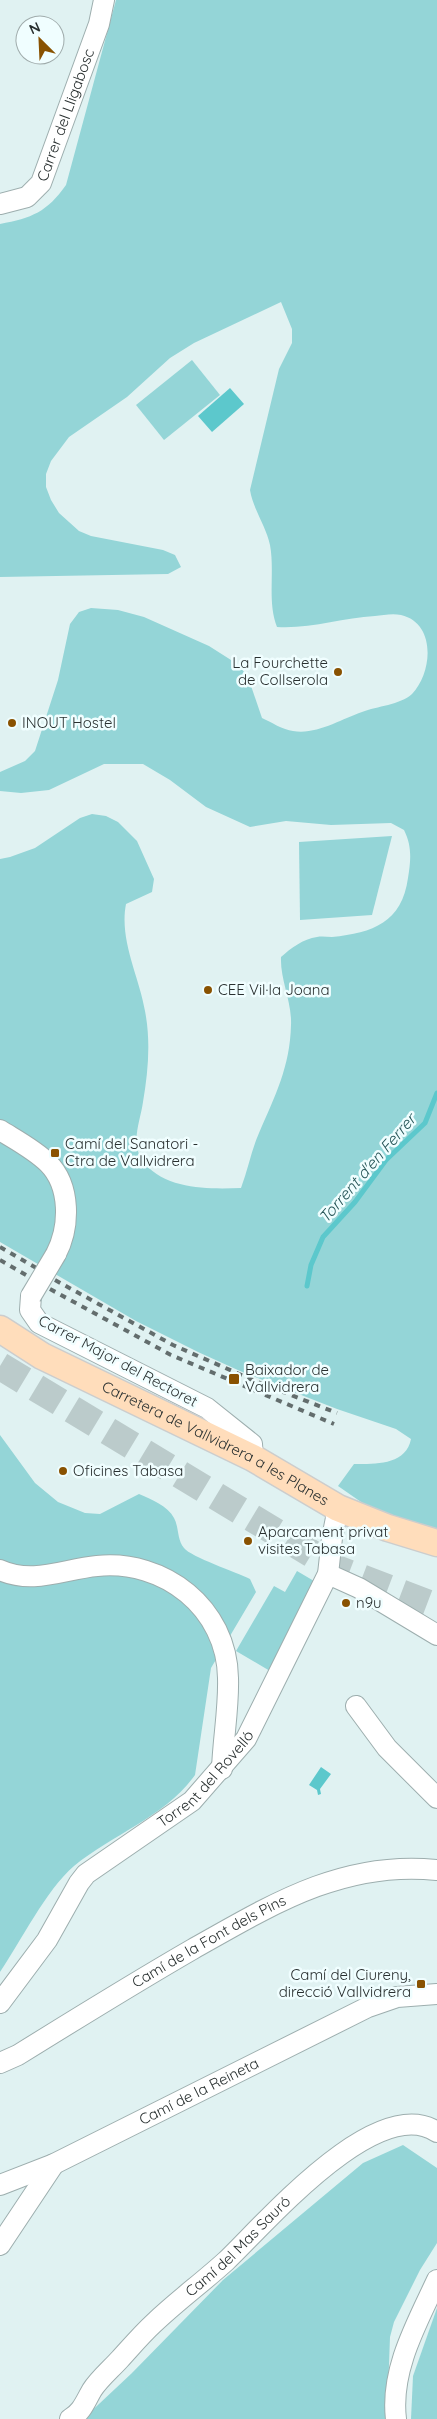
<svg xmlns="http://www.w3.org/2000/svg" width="437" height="2419" font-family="Quicksand,sans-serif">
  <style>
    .green { fill: #94d5d7 }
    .water { fill: #5cc8cc }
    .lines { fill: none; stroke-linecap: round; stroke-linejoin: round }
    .stream { stroke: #5cc8cc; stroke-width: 5 }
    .highway-tunnel { stroke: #bbcbcb; stroke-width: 28; stroke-dasharray: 28 14; stroke-linecap: butt }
    .minor-casing { stroke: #9daeae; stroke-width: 22 }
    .major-casing { stroke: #cccdcd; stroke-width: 29 }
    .minor { stroke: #fff; stroke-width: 20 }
    .major { stroke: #fdb; stroke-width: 26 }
    .rail { stroke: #636d6d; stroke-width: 4; stroke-dasharray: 6 6; stroke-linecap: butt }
    .minor-bridge-casing { stroke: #9daeae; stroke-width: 22; stroke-linecap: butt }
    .minor-bridge { stroke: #fff; stroke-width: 20 }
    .poi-dot { fill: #895201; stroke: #f0feff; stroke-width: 2 }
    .labels { text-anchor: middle; stroke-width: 5; stroke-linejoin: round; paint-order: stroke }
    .street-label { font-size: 15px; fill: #293030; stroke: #f0feff }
    .poi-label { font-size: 15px; fill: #293030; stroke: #f0feff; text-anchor: start }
    .water-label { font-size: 16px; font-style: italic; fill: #265557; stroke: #f0feff }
  </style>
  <rect width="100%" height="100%" fill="#e0f2f2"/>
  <g class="green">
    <path d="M 116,0 L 437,0 L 437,1530 L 374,1511 L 338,1486 L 354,1464 C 376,1464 406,1465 411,1439 L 396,1429 L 337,1409 L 240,1371 L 198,1352 L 136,1321 L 0,1242 L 0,859 L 10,857 L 35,848 L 80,818 L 92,814 L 106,816 L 118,822 L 137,841 L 154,879 L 152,892 L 126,904 C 119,940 139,976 145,1011 C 151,1042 148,1072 143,1102 C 140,1123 129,1145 145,1164 C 168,1190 210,1189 241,1188 C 248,1170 251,1151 259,1133 C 275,1096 290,1067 291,1025 C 292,1001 280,980 281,957 C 291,948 303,939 317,937 C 322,936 327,937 332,937 C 373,933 402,922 408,878 C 411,860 412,846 404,830 L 391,823 L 331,825 L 286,821 L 250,827 L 206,807 L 170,780 L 143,764 L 104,764 L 49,790 L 21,793 L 0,791 L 0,772 L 25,761 L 35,751 L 58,680 L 70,624 L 79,612 L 91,608 L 118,610 L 144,617 L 209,646 L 231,660 L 242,669 L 249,680 L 262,718 C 271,722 283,730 293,731 C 317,735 341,719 362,712 C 377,706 400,705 412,694 C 433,672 436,623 401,615 C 393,613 383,615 375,616 C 342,618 310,629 277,627 C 267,602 275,572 270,545 C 266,526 253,509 250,490 L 279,369 L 292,343 L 292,329 L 281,302 L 194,343 L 170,358 L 127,397 L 69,437 L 51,461 L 46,474 L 46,487 L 51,500 L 59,513 L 79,531 L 91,536 L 163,550 L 175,555 L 181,567 L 168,574 L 0,577 L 0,224 C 32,218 47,212 66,185 Z"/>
    <path d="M 192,360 L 220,395 L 164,440 L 136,405 Z"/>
    <path d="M 392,836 L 372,915 L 300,920 L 299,842 Z"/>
    <path d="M 0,1435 L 35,1483 L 58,1502 L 85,1513 L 100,1514 L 139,1494 C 151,1499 168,1506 174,1518 C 179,1527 177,1540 184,1548 C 191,1557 236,1572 250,1579 L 256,1592 L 211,1668 L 195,1775 C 165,1817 113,1834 74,1866 C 46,1890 21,1941 0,1972 Z"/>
    <path d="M 297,1571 L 314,1581 L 270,1671 L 236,1651 L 274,1586 L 285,1592 Z"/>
    <path d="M 403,2145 L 437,2168 L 437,2243 L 420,2270 L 394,2322 L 390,2337 L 387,2419 L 83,2419 L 132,2373 L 223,2280 L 363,2163 Z"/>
    <path d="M 437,2308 L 437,2419 L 411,2419 L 413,2376 Z"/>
  </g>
  <g class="water">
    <path d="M 230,388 L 244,404 L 212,432 L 198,416 Z"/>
    <path d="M 321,1767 L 331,1774 L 320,1789 L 321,1794 L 318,1795 L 317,1790 L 309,1785 Z"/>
  </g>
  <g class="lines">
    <path class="stream" d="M 307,1286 L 311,1265 L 323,1237 L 355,1202 L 386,1160 L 425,1123 L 437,1093"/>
    <path class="highway-tunnel" d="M 0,1366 L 337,1569 L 437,1607"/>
    <defs>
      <g id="minor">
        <path id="s1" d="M 0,204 L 27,197 L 41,183 L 99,24 L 104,0"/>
        <path d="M 0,1130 C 16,1140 35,1150 48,1163 C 71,1186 70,1227 56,1254"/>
        <path d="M 31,1296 L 30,1310 L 39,1323 L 207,1408 L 252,1444 L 253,1458"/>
        <path d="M 0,1570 C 33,1585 64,1569 97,1566 C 164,1559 227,1608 228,1678 C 229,1708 223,1739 222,1769"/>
        <path d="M 328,1574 L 359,1588 L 437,1635"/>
        <path d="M 356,1706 L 387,1748 L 437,1798"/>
        <path id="s2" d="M 0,2003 L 47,1940 L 79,1883 L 86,1874 L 192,1801 L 246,1739 L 328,1574 L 332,1538 L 338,1508"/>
        <path id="s3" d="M 0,2063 L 18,2055 C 76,2019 134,1983 193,1949 C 271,1905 343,1860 437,1870"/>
        <path id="s4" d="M 0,2185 L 54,2164 L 368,2007 L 397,1997 L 437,1994"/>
        <path d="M 0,2245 L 54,2164"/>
        <path id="s5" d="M 70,2419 C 82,2412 85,2402 92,2390 C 99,2379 111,2369 120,2359 C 131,2347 142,2334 154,2323 C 177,2301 203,2282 226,2261 C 265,2224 377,2092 437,2132"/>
        <path d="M 396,2419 C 390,2370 417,2323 437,2280"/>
      </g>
      <g id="major">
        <path id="s6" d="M 0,1329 L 42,1356 L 253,1458 L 338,1508 L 388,1528 L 437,1543"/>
      </g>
    </defs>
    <use href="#minor" class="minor-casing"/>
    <use href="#major" class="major-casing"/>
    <use href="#minor" class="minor"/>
    <use href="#major" class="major"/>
    <g class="rail">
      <path d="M 0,1247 L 38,1269"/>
      <path d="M 0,1260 L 33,1279"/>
      <path d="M 55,1280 L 173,1345 L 255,1381 L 337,1413"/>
      <path d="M 50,1289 L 171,1355 L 334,1424"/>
    </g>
    <defs>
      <path id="minor-bridge" d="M 31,1296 L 56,1254"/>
    </defs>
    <use href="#minor-bridge" class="minor-bridge-casing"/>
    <use href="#minor-bridge" class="minor-bridge"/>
  </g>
  <g class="poi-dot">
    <circle cx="338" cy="672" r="5"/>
    <circle cx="12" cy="723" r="5"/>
    <circle cx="208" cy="990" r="5"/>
    <rect x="50" y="1148" width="10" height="10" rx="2.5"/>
    <rect x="228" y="1373" width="12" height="12" rx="2.5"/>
    <circle cx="63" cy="1471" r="5"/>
    <circle cx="248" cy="1541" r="5"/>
    <circle cx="346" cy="1603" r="5"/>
    <rect x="416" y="1979" width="10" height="10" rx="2.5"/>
  </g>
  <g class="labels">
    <g class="street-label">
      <text dy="5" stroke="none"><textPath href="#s1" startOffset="120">Carrer del Lligabosc</textPath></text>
      <text transform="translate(118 1361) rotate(28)" y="5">Carrer Major del Rectoret</text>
      <text dy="5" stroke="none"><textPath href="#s6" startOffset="244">Carretera de Vallvidrera a les Planes</textPath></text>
      <text dy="5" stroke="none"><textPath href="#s2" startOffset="309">Torrent del Rovelló</textPath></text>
      <text dy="5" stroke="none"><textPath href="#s3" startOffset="242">Camí de la Font dels Pins</textPath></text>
      <text dy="5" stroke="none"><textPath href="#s4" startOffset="220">Camí de la Reineta</textPath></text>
      <text dy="5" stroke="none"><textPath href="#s5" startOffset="242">Camí del Mas Sauró</textPath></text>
    </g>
    <g class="poi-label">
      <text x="328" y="668" text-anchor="end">La Fourchette<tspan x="328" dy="17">de Collserola</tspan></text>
      <text x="22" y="728">INOUT Hostel</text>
      <text x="218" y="995">CEE Vil·la Joana</text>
      <text x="65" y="1149">Camí del Sanatori -<tspan x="65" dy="17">Ctra de Vallvidrera</tspan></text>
      <text x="245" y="1375">Baixador de<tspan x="245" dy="17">Vallvidrera</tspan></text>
      <text x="73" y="1476">Oficines Tabasa</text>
      <text x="258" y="1537">Aparcament privat<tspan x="258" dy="17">visites Tabasa</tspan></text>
      <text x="356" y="1608">n9u</text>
      <text x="411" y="1980" text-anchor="end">Camí del Ciureny,<tspan x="411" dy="17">direcció Vallvidrera</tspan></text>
    </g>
    <g class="water-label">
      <text transform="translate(367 1168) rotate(-49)" y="6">Torrent d'en Ferrer</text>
    </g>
  </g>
  <g transform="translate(40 40) rotate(336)"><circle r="24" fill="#f0feff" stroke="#a0acac"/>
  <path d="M0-4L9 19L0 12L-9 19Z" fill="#895201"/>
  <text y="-8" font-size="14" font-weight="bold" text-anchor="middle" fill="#293030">N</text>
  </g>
</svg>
